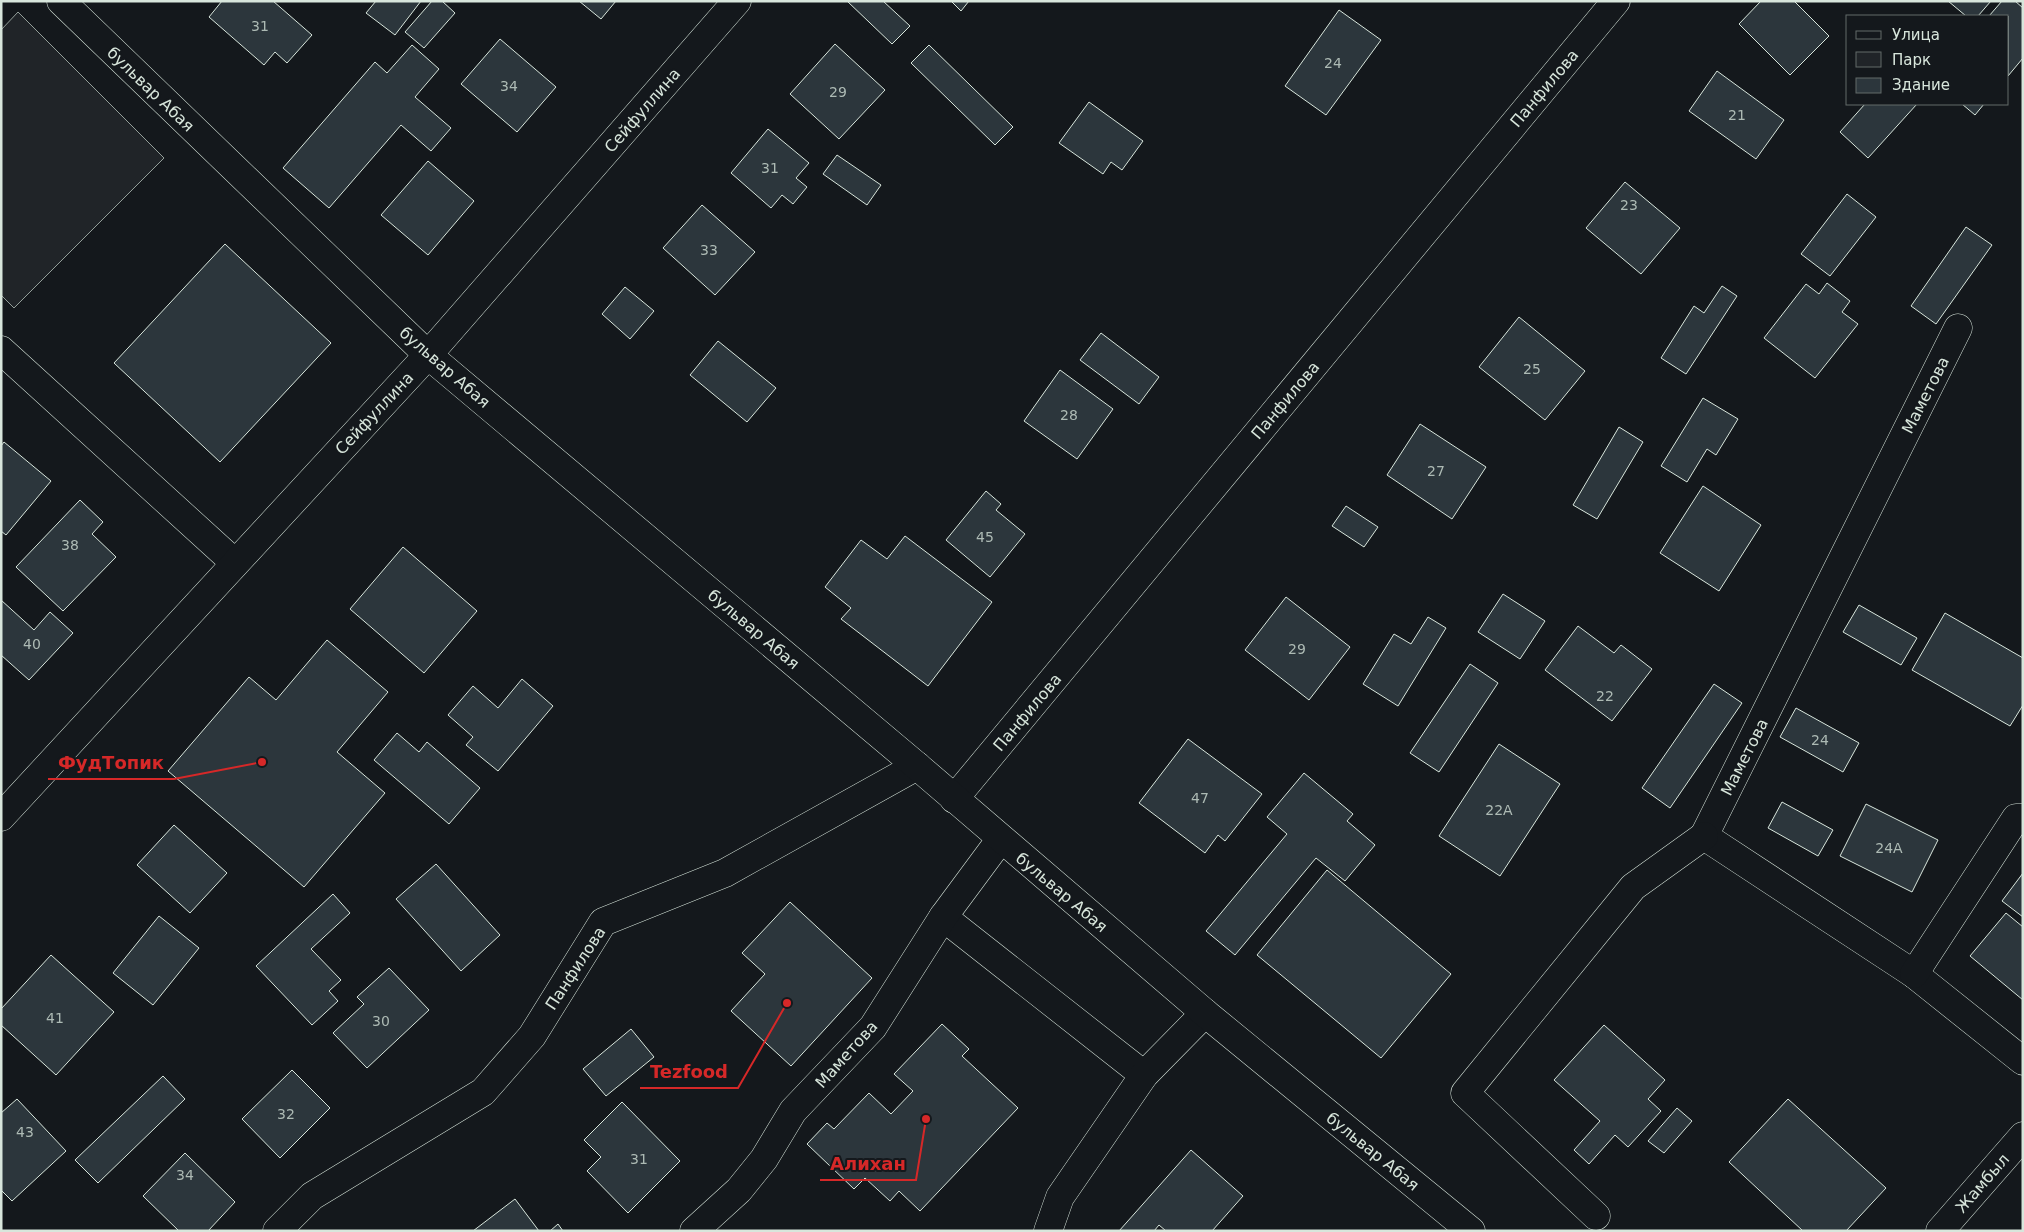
<svg xmlns="http://www.w3.org/2000/svg" width="2024" height="1232" font-family="'DejaVu Sans',sans-serif">
  <style>
    .green { fill: #202428; stroke: #939e99 }
    .building { fill: #2c363c; stroke: #d8e6dc }
    .lines { fill: none; stroke-linecap: round; stroke-linejoin: round }
    .minor-casing { stroke: #d8e6dc; stroke-width: 29 }
    .major-casing { stroke: #d8e6dc; stroke-width: 29 }
    .minor { stroke: #14181c; stroke-width: 28 }
    .major { stroke: #14181c; stroke-width: 28 }
    .labels { text-anchor: middle; stroke-width: 4; stroke-linejoin: round; paint-order: stroke }
    .number-label { font-size: 14px; fill: #adbab4 }
    .street-label { font-size: 16px; fill: #d8e6dc; stroke: #14181c }
    .leader { fill: none; stroke: #d62828; stroke-width: 2 }
    .callout-dot { fill: #d62828; stroke: #14181c; stroke-width: 2 }
    .callout-label { font-size: 18px; text-anchor: middle; font-weight: bold; fill: #d62828; stroke: #14181c; stroke-width: 4; stroke-linejoin: round; paint-order: stroke }
  </style>
  <rect width="100%" height="100%" fill="#14181c"/>
  <path class="green" d="M 18,12 L 164,158 L 14,308 L 1,295 L 1,30 Z"/>
  <g class="building">
    <path d="M 222,1 L 273,1 L 312,35 L 287,63 L 275,52 L 264,65 L 209,17 Z"/>
    <path d="M 376,1 L 421,1 L 395,35 L 366,13 Z"/>
    <path d="M 432,1 L 442,1 L 455,13 L 424,48 L 405,32 Z"/>
    <path d="M 579,1 L 616,1 L 601,19 Z"/>
    <path d="M 847,1 L 883,1 L 910,26 L 892,44 Z"/>
    <path d="M 951,1 L 969,1 L 961,11 Z"/>
    <path d="M 1761,1 L 1794,1 L 1829,36 L 1790,75 L 1739,24 Z"/>
    <path d="M 1948,1 L 1991,1 L 1978,16 L 1966,16 Z"/>
    <path d="M 2002,1 L 2015,1 L 2023,8 L 2023,58 L 2008,76 L 2008,16 L 1989,16 Z"/>
    <path d="M 1339,10 L 1381,40 L 1326,115 L 1285,86 Z"/>
    <path d="M 500,39 L 556,87 L 517,132 L 461,84 Z"/>
    <path d="M 835,44 L 885,90 L 839,139 L 790,94 Z"/>
    <path d="M 412,45 L 439,69 L 415,97 L 451,128 L 431,151 L 401,125 L 329,208 L 283,168 L 375,62 L 387,73 Z"/>
    <path d="M 929,45 L 1013,127 L 995,145 L 911,63 Z"/>
    <path d="M 1717,71 L 1784,120 L 1756,159 L 1689,111 Z"/>
    <path d="M 1089,102 L 1143,141 L 1122,170 L 1111,162 L 1103,174 L 1059,143 Z"/>
    <path d="M 1865,104 L 1917,104 L 1868,158 L 1840,132 Z"/>
    <path d="M 1962,104 L 1984,104 L 1975,115 Z"/>
    <path d="M 768,129 L 809,163 L 796,178 L 807,187 L 793,204 L 782,195 L 771,208 L 731,173 Z"/>
    <path d="M 837,155 L 881,185 L 867,205 L 823,174 Z"/>
    <path d="M 428,161 L 474,201 L 428,255 L 381,215 Z"/>
    <path d="M 1625,182 L 1680,228 L 1641,274 L 1586,228 Z"/>
    <path d="M 1847,194 L 1876,217 L 1830,276 L 1801,254 Z"/>
    <path d="M 702,205 L 755,252 L 715,295 L 663,248 Z"/>
    <path d="M 1966,227 L 1992,245 L 1936,324 L 1911,306 Z"/>
    <path d="M 225,244 L 331,343 L 220,462 L 114,363 Z"/>
    <path d="M 1827,283 L 1850,301 L 1842,312 L 1858,324 L 1815,378 L 1764,338 L 1806,284 L 1819,294 Z"/>
    <path d="M 1722,286 L 1737,296 L 1686,374 L 1661,358 L 1694,306 L 1704,313 Z"/>
    <path d="M 625,287 L 654,311 L 630,339 L 602,314 Z"/>
    <path d="M 1519,317 L 1585,371 L 1545,420 L 1479,367 Z"/>
    <path d="M 1101,333 L 1159,377 L 1139,404 L 1080,360 Z"/>
    <path d="M 718,341 L 776,388 L 747,422 L 690,375 Z"/>
    <path d="M 1060,370 L 1113,409 L 1077,459 L 1024,421 Z"/>
    <path d="M 1703,398 L 1738,419 L 1716,455 L 1707,449 L 1687,482 L 1661,466 Z"/>
    <path d="M 1420,424 L 1486,467 L 1452,519 L 1387,475 Z"/>
    <path d="M 1619,427 L 1643,442 L 1597,519 L 1573,505 Z"/>
    <path d="M 4,442 L 51,481 L 6,535 L 1,531 L 1,446 Z"/>
    <path d="M 1703,486 L 1761,525 L 1719,591 L 1660,553 Z"/>
    <path d="M 986,491 L 1001,504 L 996,510 L 1025,534 L 990,577 L 946,540 Z"/>
    <path d="M 80,500 L 103,522 L 92,534 L 116,557 L 63,611 L 16,567 Z"/>
    <path d="M 1346,506 L 1378,527 L 1364,547 L 1332,526 Z"/>
    <path d="M 905,536 L 992,602 L 928,686 L 841,619 L 851,608 L 825,587 L 861,540 L 887,559 Z"/>
    <path d="M 403,547 L 477,611 L 424,673 L 350,609 Z"/>
    <path d="M 1503,594 L 1545,621 L 1520,659 L 1478,632 Z"/>
    <path d="M 1286,597 L 1350,647 L 1309,700 L 1245,650 Z"/>
    <path d="M 1,600 L 34,630 L 50,612 L 73,633 L 29,680 L 1,655 Z"/>
    <path d="M 1859,605 L 1917,638 L 1901,665 L 1843,632 Z"/>
    <path d="M 1945,613 L 2023,658 L 2023,705 L 2010,726 L 1912,670 Z"/>
    <path d="M 1428,617 L 1446,628 L 1398,706 L 1363,684 L 1394,634 L 1411,644 Z"/>
    <path d="M 1578,626 L 1614,653 L 1621,645 L 1652,669 L 1612,721 L 1545,670 Z"/>
    <path d="M 327,640 L 388,692 L 337,752 L 385,793 L 304,887 L 168,771 L 249,677 L 276,700 Z"/>
    <path d="M 1470,664 L 1498,683 L 1439,772 L 1410,753 Z"/>
    <path d="M 522,679 L 553,706 L 498,771 L 466,745 L 473,737 L 448,715 L 473,686 L 498,708 Z"/>
    <path d="M 1714,684 L 1742,703 L 1670,808 L 1642,788 Z"/>
    <path d="M 1796,708 L 1859,743 L 1843,772 L 1780,737 Z"/>
    <path d="M 397,733 L 419,752 L 427,742 L 480,788 L 449,824 L 374,760 Z"/>
    <path d="M 1188,739 L 1262,794 L 1225,841 L 1218,835 L 1205,853 L 1139,803 Z"/>
    <path d="M 1499,744 L 1560,784 L 1500,876 L 1439,836 Z"/>
    <path d="M 1304,773 L 1353,814 L 1347,821 L 1375,845 L 1345,881 L 1316,858 L 1235,955 L 1206,931 L 1287,834 L 1267,817 Z"/>
    <path d="M 1782,802 L 1833,830 L 1818,856 L 1768,828 Z"/>
    <path d="M 1866,804 L 1938,840 L 1912,892 L 1840,856 Z"/>
    <path d="M 174,825 L 227,873 L 190,913 L 137,865 Z"/>
    <path d="M 436,864 L 500,935 L 461,971 L 396,899 Z"/>
    <path d="M 1327,870 L 1451,974 L 1381,1058 L 1257,955 Z"/>
    <path d="M 2023,873 L 2023,917 L 2002,901 Z"/>
    <path d="M 333,894 L 350,913 L 311,949 L 341,980 L 329,991 L 338,1001 L 312,1025 L 256,966 Z"/>
    <path d="M 790,902 L 872,978 L 791,1066 L 731,1011 L 765,974 L 742,953 Z"/>
    <path d="M 2006,913 L 2023,927 L 2023,1000 L 1970,956 Z"/>
    <path d="M 159,916 L 199,948 L 153,1005 L 113,973 Z"/>
    <path d="M 51,955 L 114,1012 L 56,1075 L 1,1025 L 1,1009 Z"/>
    <path d="M 389,968 L 429,1010 L 367,1068 L 333,1033 L 364,1004 L 357,997 Z"/>
    <path d="M 942,1024 L 969,1049 L 962,1056 L 1018,1108 L 920,1211 L 899,1191 L 890,1201 L 865,1178 L 854,1189 L 807,1144 L 827,1123 L 834,1129 L 869,1093 L 891,1114 L 913,1091 L 894,1074 Z"/>
    <path d="M 1604,1025 L 1665,1080 L 1648,1099 L 1661,1111 L 1628,1147 L 1615,1135 L 1589,1164 L 1574,1150 L 1600,1121 L 1554,1080 Z"/>
    <path d="M 631,1029 L 654,1057 L 606,1096 L 583,1069 Z"/>
    <path d="M 292,1070 L 330,1108 L 280,1158 L 242,1119 Z"/>
    <path d="M 163,1076 L 185,1099 L 98,1183 L 75,1160 Z"/>
    <path d="M 17,1099 L 66,1151 L 12,1201 L 1,1190 L 1,1113 Z"/>
    <path d="M 1788,1099 L 1886,1188 L 1846,1231 L 1803,1231 L 1729,1162 Z"/>
    <path d="M 622,1102 L 680,1161 L 628,1213 L 587,1171 L 601,1157 L 584,1140 Z"/>
    <path d="M 1677,1108 L 1692,1121 L 1664,1153 L 1648,1141 Z"/>
    <path d="M 1191,1150 L 1243,1196 L 1212,1231 L 1166,1231 L 1159,1225 L 1154,1231 L 1119,1231 Z"/>
    <path d="M 185,1153 L 235,1202 L 208,1231 L 179,1231 L 143,1196 Z"/>
    <path d="M 515,1199 L 539,1231 L 473,1231 Z"/>
    <path d="M 558,1224 L 563,1231 L 550,1231 Z"/>
  </g>
  <g class="lines">
    <defs>
      <g id="minor">
        <path d="M 1958,328 L 1704,836 L 1914,974 L 2023,1061"/>
        <path d="M 954,799 L 1616,1"/>
        <path d="M 943,917 L 1144,1075"/>
        <path d="M 1914,974 L 2016,818 L 2023,818"/>
        <path d="M 1596,1216 L 1465,1093 L 1633,887 L 1704,836"/>
        <path d="M 277,1231 L 312,1196 L 483,1092 L 532,1036 L 603,922 L 725,873 L 917,766"/>
        <path d="M 694,1231 L 739,1190 L 764,1159 L 793,1111 L 873,1027 L 943,917 L 1000,840"/>
        <path d="M 1048,1231 L 1060,1197 L 1144,1075 L 1205,1013"/>
        <path d="M 1940,1231 L 2023,1136"/>
      </g>
      <g id="major">
        <path d="M 61,1 L 428,355 L 917,766 L 1205,1013 L 1471,1231"/>
        <path d="M 1,350 L 235,563"/>
        <path d="M 1,817 L 428,355 L 737,1"/>
      </g>
    </defs>
    <use href="#minor" class="minor-casing"/>
    <use href="#major" class="major-casing"/>
    <use href="#minor" class="minor"/>
    <use href="#major" class="major"/>
  </g>
  <g class="labels">
    <g class="number-label">
      <text x="260" y="31">31</text>
      <text x="1333" y="68">24</text>
      <text x="509" y="91">34</text>
      <text x="838" y="97">29</text>
      <text x="1737" y="120">21</text>
      <text x="770" y="173">31</text>
      <text x="1629" y="210">23</text>
      <text x="709" y="255">33</text>
      <text x="1532" y="374">25</text>
      <text x="1069" y="420">28</text>
      <text x="1436" y="476">27</text>
      <text x="985" y="542">45</text>
      <text x="70" y="550">38</text>
      <text x="32" y="649">40</text>
      <text x="1297" y="654">29</text>
      <text x="1605" y="701">22</text>
      <text x="1820" y="745">24</text>
      <text x="1200" y="803">47</text>
      <text x="1499" y="815">22А</text>
      <text x="1889" y="853">24А</text>
      <text x="55" y="1023">41</text>
      <text x="381" y="1026">30</text>
      <text x="286" y="1119">32</text>
      <text x="25" y="1137">43</text>
      <text x="639" y="1164">31</text>
      <text x="185" y="1180">34</text>
    </g>
    <g class="street-label">
      <text transform="translate(1544 88) rotate(-50)" y="6">Панфилова</text>
      <text transform="translate(151 89) rotate(44)" y="6">бульвар Абая</text>
      <text transform="translate(642 110) rotate(-49)" y="6">Сейфуллина</text>
      <text transform="translate(445 367) rotate(41)" y="6">бульвар Абая</text>
      <text transform="translate(1925 395) rotate(-63)" y="6">Маметова</text>
      <text transform="translate(1285 400) rotate(-50)" y="6">Панфилова</text>
      <text transform="translate(374 413) rotate(-47)" y="6">Сейфуллина</text>
      <text transform="translate(754 629) rotate(40)" y="6">бульвар Абая</text>
      <text transform="translate(1027 712) rotate(-50)" y="6">Панфилова</text>
      <text transform="translate(1744 757) rotate(-63)" y="6">Маметова</text>
      <text transform="translate(1062 892) rotate(40)" y="6">бульвар Абая</text>
      <text transform="translate(575 968) rotate(-57)" y="6">Панфилова</text>
      <text transform="translate(846 1054) rotate(-48)" y="6">Маметова</text>
      <text transform="translate(1373 1151) rotate(39)" y="6">бульвар Абая</text>
      <text transform="translate(1982 1183) rotate(-49)" y="6">Жамбыл</text>
    </g>
  </g>
  <path class="leader" d="M262 762L174 779H48M787 1003L738 1088H640M926 1119L916 1180H820"/>
  <g class="callout-dot">
    <circle cx="262" cy="762" r="5"/>
    <circle cx="787" cy="1003" r="5"/>
    <circle cx="926" cy="1119" r="5"/>
  </g>
  <g class="callout-label">
    <text x="111" y="769">ФудТопик</text>
    <text x="689" y="1078">Tezfood</text>
    <text x="868" y="1170">Алихан</text>
  </g>
  <rect width="2024" height="1232" fill="none" stroke="#d8e6dc" stroke-width="5"/>
  <rect x="1846" y="15" width="162" height="90" fill="#14181c" stroke="#626a69"/>
  <rect x="1856" y="31" width="25" height="8" fill="#14181c" stroke="#626a69"/>
  <text x="1892" y="40" font-size="15" fill="#d8e6dc">Улица</text>
  <rect x="1856" y="52" width="25" height="15" fill="#202428" stroke="#626a69"/>
  <text x="1892" y="65" font-size="15" fill="#d8e6dc">Парк</text>
  <rect x="1856" y="78" width="25" height="15" fill="#2c363c" stroke="#626a69"/>
  <text x="1892" y="90" font-size="15" fill="#d8e6dc">Здание</text>
</svg>
